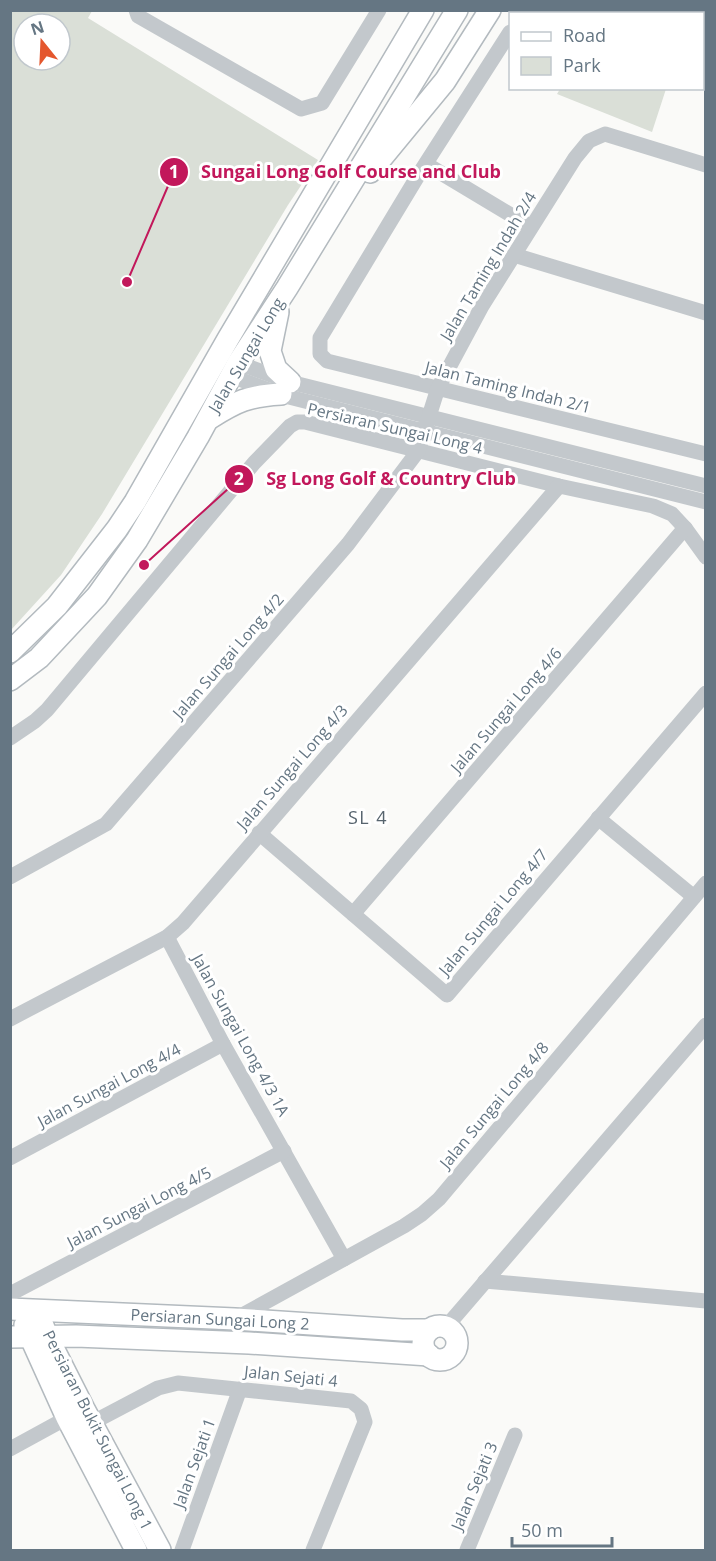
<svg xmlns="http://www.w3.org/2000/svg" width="716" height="1561" font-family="'Open Sans',sans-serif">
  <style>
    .green { fill: #dadfd7; fill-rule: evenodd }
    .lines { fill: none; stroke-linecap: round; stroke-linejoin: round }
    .secondary-casing { stroke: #b3babf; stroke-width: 24 }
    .street { stroke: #c3c8cc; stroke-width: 15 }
    .secondary { stroke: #fff; stroke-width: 21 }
    .labels { text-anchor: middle; stroke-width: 6; stroke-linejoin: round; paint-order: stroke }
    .street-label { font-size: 16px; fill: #657683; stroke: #fff }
    .neighbourhood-label { font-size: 18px; letter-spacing: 1.5px; fill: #57646e; stroke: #fff }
    .leader { fill: none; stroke: #c2185b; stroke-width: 2 }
    .callout-dot { fill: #c2185b; stroke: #fff; stroke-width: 2 }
    .mark-label { font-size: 18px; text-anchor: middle; font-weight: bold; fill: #fff }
    .callout-label { font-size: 18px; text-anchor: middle; font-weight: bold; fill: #c2185b; stroke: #fff; stroke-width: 6; stroke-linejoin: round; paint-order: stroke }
  </style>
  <rect width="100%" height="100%" fill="#fafaf8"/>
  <g class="green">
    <path d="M 11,10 L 92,11 L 88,18 L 318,160 L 288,205 L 102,514 L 61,575 L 11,630 ZM 24,24 L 60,24 L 60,60 L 24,60 Z"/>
    <path d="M 560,89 L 560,88 L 666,89 L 652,132 L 557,94 Z"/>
  </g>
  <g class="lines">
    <defs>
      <g id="secondary">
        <path d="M 370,172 L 445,81 L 490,10"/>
        <path d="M 278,312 L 270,351 L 276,369 L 290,382"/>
        <path d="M 210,418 C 237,401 248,396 281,394"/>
        <path d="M 10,652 L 57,606 L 117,529 L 135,502 L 228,339 L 423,10"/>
        <path d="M 10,680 L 39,658 L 97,596 L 137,540 L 198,437 L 238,363 L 287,288 L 457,10"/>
        <path d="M 10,1309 L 235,1319 L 402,1330 L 429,1330"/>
        <path d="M 42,1323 L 47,1336 L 84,1409 L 160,1550"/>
        <path d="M 25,1325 L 67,1418 L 136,1550"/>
        <circle cx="440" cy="1343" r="17"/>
        <path d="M 10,1337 L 76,1336 L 249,1343 L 429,1355"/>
      </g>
    </defs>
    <use href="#secondary" class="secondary-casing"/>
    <g class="street">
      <path d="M 136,10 L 138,16 L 301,109 L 322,103 L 379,10"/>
      <path d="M 521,14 L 523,10"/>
      <path d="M 510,32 L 419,174 L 320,338 L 320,354 L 327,361 L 706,454"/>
      <path d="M 426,164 L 531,227"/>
      <path d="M 514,255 L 706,313"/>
      <path d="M 238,363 L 290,382 L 706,486"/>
      <path d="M 231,376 L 285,396 L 706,502"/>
      <path d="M 10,738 L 35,721 L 47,710 L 254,463 L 290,426 L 297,422 L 305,422 L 559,486 L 653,506 L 672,514 L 685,528 L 706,557"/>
      <path d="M 598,818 L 694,897"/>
      <path d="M 259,833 L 447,995 L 706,693"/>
      <path d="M 10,877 L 106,824 L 348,544 L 418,451 L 438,388 L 482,306 L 575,158 L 589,141 L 605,134 L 706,165"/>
      <path d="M 353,914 L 685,528"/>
      <path d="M 167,937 L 223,1044 L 344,1259"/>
      <path d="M 10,1019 L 167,937 L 183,923 L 559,486"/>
      <path d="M 10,1158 L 223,1044"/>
      <path d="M 485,1281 L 706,1301"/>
      <path d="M 10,1294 L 284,1151"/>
      <path d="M 235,1319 L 404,1226 L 422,1214 L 439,1199 L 706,883"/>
      <path d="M 446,1327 L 706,1025"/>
      <path d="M 84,1427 L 158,1388 L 178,1383 L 351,1401 L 361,1409 L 365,1422 L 313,1550"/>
      <path d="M 10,1449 L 74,1414"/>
      <path d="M 182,1550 L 240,1389"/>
      <path d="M 467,1550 L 515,1435"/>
    </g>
    <use href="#secondary" class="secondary"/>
  </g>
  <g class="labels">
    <g class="street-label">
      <text transform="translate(488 266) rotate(-59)" y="6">Jalan Taming Indah 2/4</text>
      <text transform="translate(246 355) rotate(-59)" y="6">Jalan Sungai Long</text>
      <text transform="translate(508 387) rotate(14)" y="6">Jalan Taming Indah 2/1</text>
      <text transform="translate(395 428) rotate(13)" y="6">Persiaran Sungai Long 4</text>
      <text transform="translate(228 656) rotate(-49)" y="6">Jalan Sungai Long 4/2</text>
      <text transform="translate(506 710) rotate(-49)" y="6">Jalan Sungai Long 4/6</text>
      <text transform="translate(292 767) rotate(-49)" y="6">Jalan Sungai Long 4/3</text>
      <text transform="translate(493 912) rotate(-50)" y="6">Jalan Sungai Long 4/7</text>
      <text transform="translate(241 1035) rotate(61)" y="6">Jalan Sungai Long 4/3 1A</text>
      <text transform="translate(109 1085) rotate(-28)" y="6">Jalan Sungai Long 4/4</text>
      <text transform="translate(494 1105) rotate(-50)" y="6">Jalan Sungai Long 4/8</text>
      <text transform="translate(139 1207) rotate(-27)" y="6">Jalan Sungai Long 4/5</text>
      <text transform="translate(220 1319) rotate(3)" y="6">Persiaran Sungai Long 2</text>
      <text transform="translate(291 1376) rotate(6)" y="6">Jalan Sejati 4</text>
      <text transform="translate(98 1430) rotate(63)" y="6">Persiaran Bukit Sungai Long 1</text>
      <text transform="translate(194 1463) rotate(-70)" y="6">Jalan Sejati 1</text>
      <text transform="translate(474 1486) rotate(-67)" y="6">Jalan Sejati 3</text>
    </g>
    <g class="neighbourhood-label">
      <text x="368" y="824">SL 4</text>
    </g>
  </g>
  <path class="leader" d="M127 282L174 172M144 565L239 479"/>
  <g class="callout-dot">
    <circle cx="127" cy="282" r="6"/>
    <circle cx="144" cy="565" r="6"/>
    <circle cx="174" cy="172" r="15"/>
    <circle cx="239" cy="479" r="15"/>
  </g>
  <g class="mark-label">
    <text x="174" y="178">1</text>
    <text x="239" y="485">2</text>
  </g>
  <g class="callout-label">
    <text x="351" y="178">Sungai Long Golf Course and Club</text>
    <text x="391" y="485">Sg Long Golf &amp; Country Club</text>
  </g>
  <rect width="716" height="1561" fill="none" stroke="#657683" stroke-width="24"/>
  <rect x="509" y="12" width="195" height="78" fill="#ffffff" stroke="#c1c8cd" stroke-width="1.5"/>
  <rect x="521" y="32" width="30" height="9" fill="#ffffff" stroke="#c1c8cd" stroke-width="1.5"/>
  <text x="563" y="42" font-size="18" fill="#657683">Road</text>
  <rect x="521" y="57" width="30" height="18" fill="#dadfd7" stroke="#c1c8cd" stroke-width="1.5"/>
  <text x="563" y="72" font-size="18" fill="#657683">Park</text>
  <g transform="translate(42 42) rotate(342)"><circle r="28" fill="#ffffff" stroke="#c1c8cd" stroke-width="1.5"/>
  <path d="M0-4.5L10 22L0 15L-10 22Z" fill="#e4572e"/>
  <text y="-9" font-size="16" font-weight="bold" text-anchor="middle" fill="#657683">N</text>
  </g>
  <path d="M512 1537v9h100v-9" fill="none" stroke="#657683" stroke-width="3"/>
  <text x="521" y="1537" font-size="18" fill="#657683" stroke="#ffffff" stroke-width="4.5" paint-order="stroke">50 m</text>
</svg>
